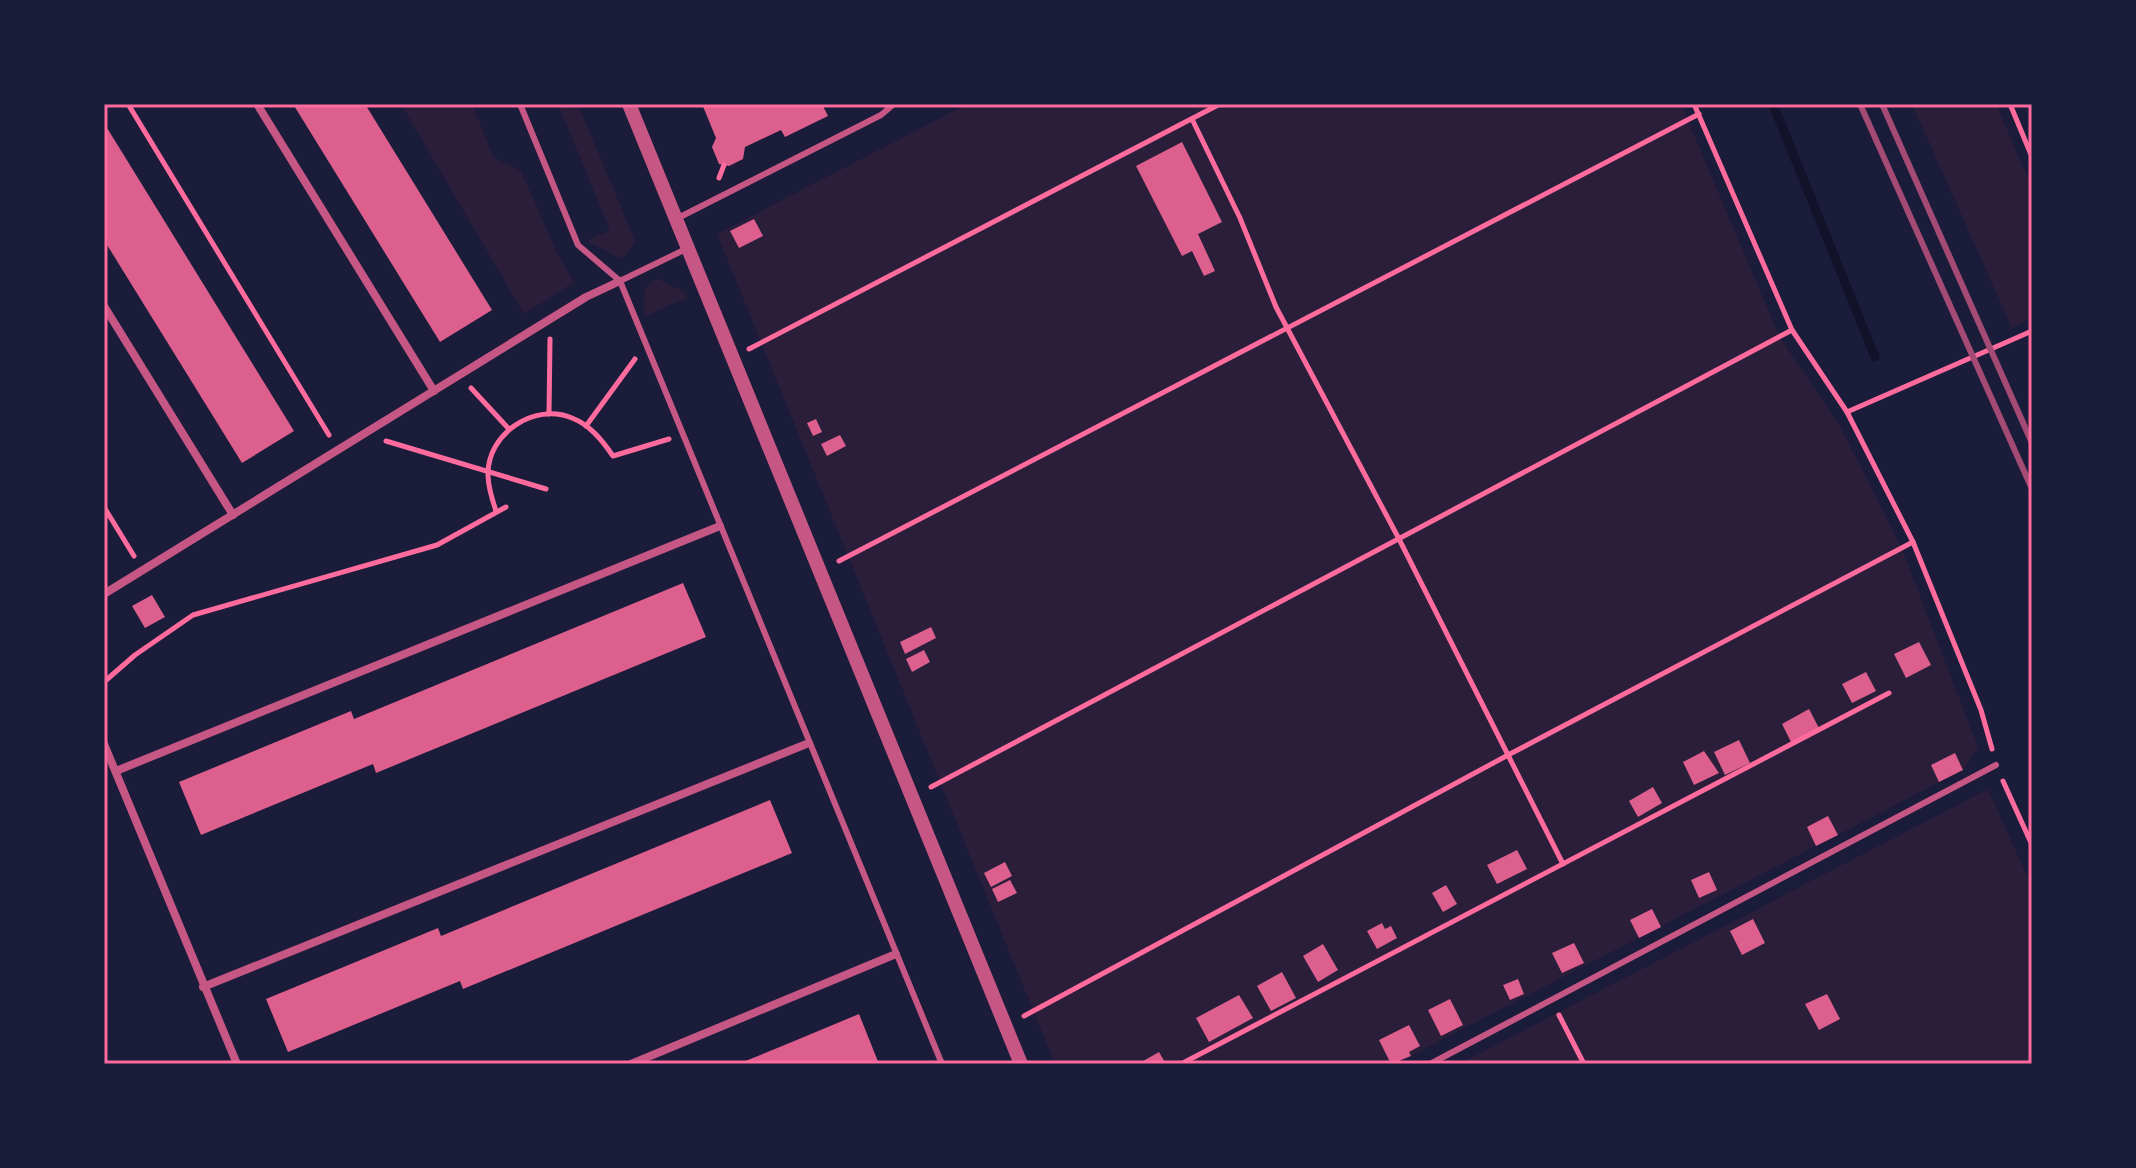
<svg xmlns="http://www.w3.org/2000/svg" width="2136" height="1168" font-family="Mulish,sans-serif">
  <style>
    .green { fill: #2a1e3b }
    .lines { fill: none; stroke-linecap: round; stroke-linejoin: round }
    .stream { stroke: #12122b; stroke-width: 9 }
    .building { fill: #dd5f8e }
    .path { stroke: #ff6b9d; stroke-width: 5 }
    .service { stroke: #c65784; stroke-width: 6 }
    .minor { stroke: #c65784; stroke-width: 8 }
    .tertiary { stroke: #c65784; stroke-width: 14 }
    .rail { stroke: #a44b75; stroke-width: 6 }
    .neatline { fill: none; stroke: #ff6b9d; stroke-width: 3 }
  </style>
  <rect width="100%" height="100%" fill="#1b1b3a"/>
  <g class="green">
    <path d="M 401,104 L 472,104 L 494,158 L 521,171 L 559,257 L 574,282 L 524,314 Z"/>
    <path d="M 558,104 L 578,104 L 635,241 L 628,253 L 621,259 L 587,241 L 610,230 Z"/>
    <path d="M 967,104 L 1681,104 L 1780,338 L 1840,426 L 1902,549 L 1978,747 L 1963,770 L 1395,1064 L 1055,1064 L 717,234 Z"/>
    <path d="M 1912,104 L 1996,104 L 2032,188 L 2032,318 L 2012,328 Z"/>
    <path d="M 658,279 L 681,290 L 688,297 L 646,316 C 642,302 641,284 658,279 Z"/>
    <path d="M 1988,789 L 2032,887 L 2032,1064 L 1459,1064 Z"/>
  </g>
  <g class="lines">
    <path class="stream" d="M 1773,104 L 1875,357"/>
  </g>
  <g class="building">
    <path d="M 293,104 L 365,104 L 492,310 L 440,342 Z"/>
    <path d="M 702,104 L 822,104 L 828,116 L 785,137 L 781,130 L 745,147 L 743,159 L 729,166 L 719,164 L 712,147 L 716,138 Z"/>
    <path d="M 104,123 L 294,431 L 242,463 L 104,240 Z"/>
    <path d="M 1182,142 L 1222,222 L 1198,234 L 1215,271 L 1204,276 L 1192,251 L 1182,256 L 1136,166 Z"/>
    <path d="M 754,219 L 763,236 L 739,248 L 730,231 Z"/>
    <path d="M 816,419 L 822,432 L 813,436 L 807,423 Z"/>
    <path d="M 840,435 L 846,446 L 827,456 L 821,444 Z"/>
    <path d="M 683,583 L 706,637 L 376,773 L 373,764 L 201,835 L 179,782 L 351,711 L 354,719 Z"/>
    <path d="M 152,595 L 165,617 L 145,628 L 132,606 Z"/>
    <path d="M 931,627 L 936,638 L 905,654 L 900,642 Z"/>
    <path d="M 1919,642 L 1931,665 L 1906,678 L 1894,654 Z"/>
    <path d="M 924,650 L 930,662 L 912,672 L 906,659 Z"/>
    <path d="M 1866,672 L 1876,691 L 1852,703 L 1842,684 Z"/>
    <path d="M 1809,709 L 1820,730 L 1792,744 L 1782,724 Z"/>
    <path d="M 1739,740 L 1750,763 L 1725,775 L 1714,752 Z"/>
    <path d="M 1704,751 L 1719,773 L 1694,785 L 1683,762 Z"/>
    <path d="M 1955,753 L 1963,770 L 1939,782 L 1931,765 Z"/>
    <path d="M 1653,787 L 1662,803 L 1638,817 L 1629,801 Z"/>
    <path d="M 770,800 L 792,853 L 463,989 L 460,981 L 288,1052 L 266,999 L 438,928 L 441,936 Z"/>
    <path d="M 1828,816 L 1838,835 L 1816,846 L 1807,827 Z"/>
    <path d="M 1517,850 L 1527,869 L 1497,884 L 1487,865 Z"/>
    <path d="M 1005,862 L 1012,876 L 991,887 L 984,873 Z"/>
    <path d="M 1709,872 L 1717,890 L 1699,898 L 1691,880 Z"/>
    <path d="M 1010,880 L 1017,893 L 998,902 L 992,889 Z"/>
    <path d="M 1446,885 L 1457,904 L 1443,912 L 1432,893 Z"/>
    <path d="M 1652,909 L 1661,927 L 1639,938 L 1630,920 Z"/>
    <path d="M 1753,919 L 1765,943 L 1742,955 L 1730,931 Z"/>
    <path d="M 1382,923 L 1385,929 L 1391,926 L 1397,938 L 1377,949 L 1367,931 Z"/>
    <path d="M 1574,943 L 1584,963 L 1562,973 L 1552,953 Z"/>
    <path d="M 1323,944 L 1338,970 L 1318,982 L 1303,956 Z"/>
    <path d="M 1282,972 L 1296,998 L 1271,1011 L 1257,986 Z"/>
    <path d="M 1518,979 L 1524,994 L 1510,1000 L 1503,985 Z"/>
    <path d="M 1827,994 L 1840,1019 L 1819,1030 L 1805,1004 Z"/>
    <path d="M 1239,995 L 1253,1018 L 1209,1042 L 1196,1018 Z"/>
    <path d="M 1450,999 L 1463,1025 L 1441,1036 L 1428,1010 Z"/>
    <path d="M 859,1014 L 879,1064 L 738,1064 L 787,1044 Z"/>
    <path d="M 1409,1025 L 1420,1046 L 1409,1052 L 1411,1056 L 1391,1064 L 1379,1040 Z"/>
    <path d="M 1159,1052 L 1166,1064 L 1138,1064 Z"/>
  </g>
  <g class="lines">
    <g class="path">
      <path d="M 128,104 L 329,435"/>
      <path d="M 1694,104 L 1792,330 L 1847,412 L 1913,542 L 1981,710 L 1992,749"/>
      <path d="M 2010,104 L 2032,157"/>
      <path d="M 1192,119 L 1240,218 L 1276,307 L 1399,539 L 1563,864"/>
      <path d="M 719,178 L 724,165"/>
      <path d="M 749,349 L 1220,104"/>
      <path d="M 471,388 L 508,428"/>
      <path d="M 1847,412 L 2032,331"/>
      <path d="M 549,414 L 550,339"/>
      <path d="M 586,426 L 635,359"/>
      <path d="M 386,441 L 546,489"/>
      <path d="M 104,507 L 134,556"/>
      <path d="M 496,511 C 492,499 488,487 488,475 C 487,434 534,402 572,418 C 590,425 602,440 613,456 L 669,439"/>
      <path d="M 839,561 L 1699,114"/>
      <path d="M 104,682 L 135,655 L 193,615 L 437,545 L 506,507"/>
      <path d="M 2003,781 L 2032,845"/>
      <path d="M 931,787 L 1792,330"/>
      <path d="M 1559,1015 L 1584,1064"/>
      <path d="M 1024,1016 L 1510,754 L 1913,542"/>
      <path d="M 1181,1064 L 1889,693"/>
    </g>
    <g class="service">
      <path d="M 520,104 L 578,245 L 620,281 L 942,1064"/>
      <path d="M 676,219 L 881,115 L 894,104"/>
      <path d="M 620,281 L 688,248"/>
      <path d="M 1430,1064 L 1996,765"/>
    </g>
    <g class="minor">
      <path d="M 257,104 L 434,391"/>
      <path d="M 104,306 L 233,515"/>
      <path d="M 104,594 L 586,297 L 620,281"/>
      <path d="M 104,744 L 237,1064"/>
      <path d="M 116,771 L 720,526"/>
      <path d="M 203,987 L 809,743"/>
      <path d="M 631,1064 L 896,954"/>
    </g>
    <path class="tertiary" d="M 629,104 L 1021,1064"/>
    <g class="rail">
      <path d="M 1860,104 L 2032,489"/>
      <path d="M 1882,104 L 2032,443"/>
    </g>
  </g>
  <rect width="2136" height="1168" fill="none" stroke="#1b1b3a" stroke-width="212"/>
  <rect x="106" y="106" width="1924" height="956" class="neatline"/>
</svg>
